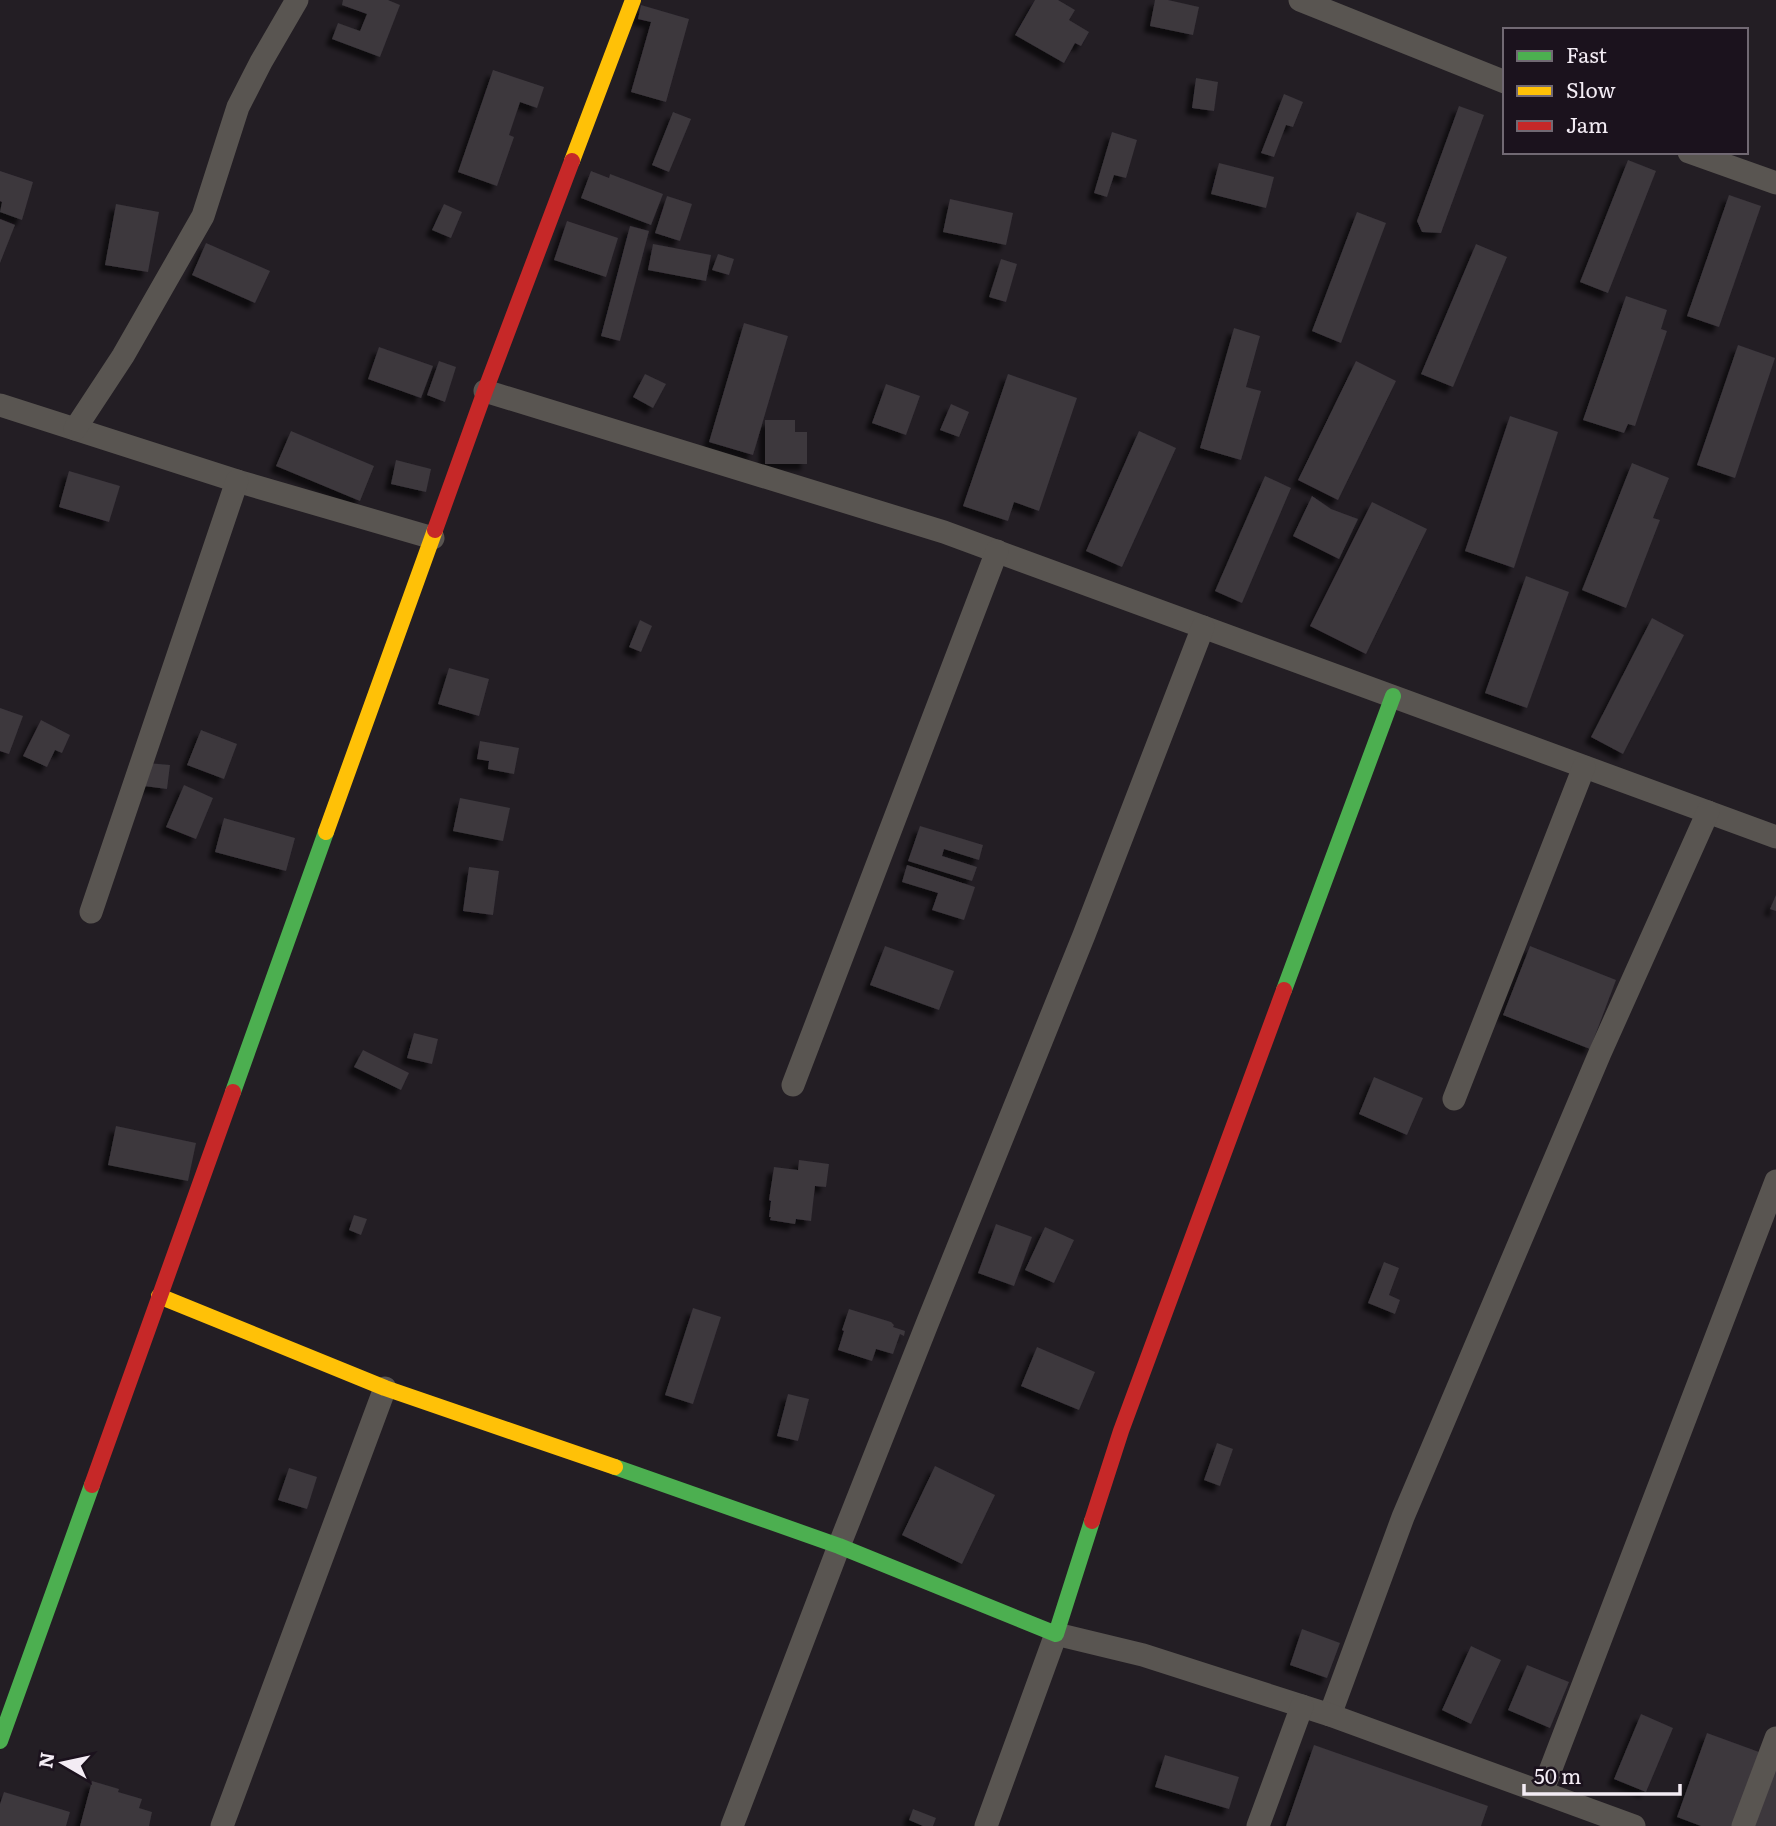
<svg xmlns="http://www.w3.org/2000/svg" width="1776" height="1826" font-family="Literata,serif">
  <style>
    .building { fill: #3c373d; filter: url(#shadow) }
    .lines { fill: none; stroke-linecap: round; stroke-linejoin: round }
    .street { stroke: #595551; stroke-width: 23 }
    .fast { stroke: #4caf50; stroke-width: 16 }
    .slow { stroke: #ffc107; stroke-width: 16 }
    .jam { stroke: #c62828; stroke-width: 16 }
  </style>
  <defs>
    <filter id="shadow"><feDropShadow dx="-6" dy="6" stdDeviation="2" flood-color="#0009"/></filter>
  </defs>
  <rect width="100%" height="100%" fill="#231e24"/>
  <g class="building">
    <path d="M 343,0 L 388,0 L 400,5 L 380,57 L 332,39 L 338,23 L 360,31 L 367,14 L 342,5 Z"/>
    <path d="M 1035,0 L 1058,0 L 1075,10 L 1069,20 L 1089,32 L 1081,46 L 1075,43 L 1064,63 L 1015,35 Z"/>
    <path d="M 1155,0 L 1168,0 L 1199,7 L 1193,35 L 1150,26 Z"/>
    <path d="M 641,5 L 689,19 L 666,102 L 631,92 L 651,22 L 638,19 Z"/>
    <path d="M 493,70 L 544,87 L 537,108 L 520,102 L 509,135 L 514,137 L 497,186 L 458,172 Z"/>
    <path d="M 1196,78 L 1218,82 L 1214,111 L 1192,108 Z"/>
    <path d="M 1284,94 L 1303,102 L 1293,127 L 1286,125 L 1274,157 L 1261,153 Z"/>
    <path d="M 1459,106 L 1484,115 L 1441,233 L 1422,232 L 1417,221 Z"/>
    <path d="M 673,112 L 691,119 L 669,172 L 652,165 Z"/>
    <path d="M 1112,132 L 1137,140 L 1126,178 L 1114,175 L 1107,197 L 1094,193 Z"/>
    <path d="M 1628,160 L 1656,171 L 1608,293 L 1580,282 Z"/>
    <path d="M 1219,163 L 1274,177 L 1266,208 L 1211,194 Z"/>
    <path d="M 0,171 L 33,182 L 22,220 L 0,212 L 2,202 L 0,201 Z"/>
    <path d="M 591,171 L 609,178 L 610,174 L 663,194 L 651,225 L 581,198 Z"/>
    <path d="M 1729,195 L 1761,206 L 1719,327 L 1687,316 Z"/>
    <path d="M 667,196 L 692,204 L 680,241 L 655,233 Z"/>
    <path d="M 950,199 L 1013,213 L 1006,245 L 943,232 Z"/>
    <path d="M 116,204 L 159,212 L 148,272 L 105,265 Z"/>
    <path d="M 444,204 L 462,212 L 451,238 L 432,230 Z"/>
    <path d="M 1357,212 L 1386,223 L 1341,343 L 1312,331 Z"/>
    <path d="M 0,219 L 15,225 L 0,263 Z"/>
    <path d="M 567,221 L 618,238 L 606,277 L 554,260 Z"/>
    <path d="M 630,226 L 649,231 L 620,341 L 601,336 Z"/>
    <path d="M 206,243 L 270,271 L 255,303 L 192,275 Z"/>
    <path d="M 653,244 L 711,255 L 706,281 L 648,270 Z"/>
    <path d="M 1476,244 L 1507,257 L 1453,387 L 1421,374 Z"/>
    <path d="M 718,254 L 734,259 L 729,275 L 712,270 Z"/>
    <path d="M 1001,259 L 1017,264 L 1006,302 L 989,297 Z"/>
    <path d="M 1626,296 L 1667,310 L 1661,329 L 1667,331 L 1635,426 L 1628,424 L 1624,433 L 1583,420 Z"/>
    <path d="M 744,323 L 788,336 L 753,455 L 709,442 Z"/>
    <path d="M 1234,328 L 1260,336 L 1246,387 L 1261,391 L 1241,460 L 1200,448 Z"/>
    <path d="M 1738,345 L 1775,358 L 1735,478 L 1697,465 Z"/>
    <path d="M 379,347 L 433,366 L 421,398 L 368,379 Z"/>
    <path d="M 439,361 L 456,367 L 445,402 L 427,395 Z"/>
    <path d="M 1356,361 L 1396,381 L 1338,500 L 1298,480 Z"/>
    <path d="M 645,374 L 666,384 L 653,408 L 633,397 Z"/>
    <path d="M 1008,374 L 1077,398 L 1039,511 L 1014,502 L 1008,521 L 963,506 Z"/>
    <path d="M 886,384 L 920,396 L 906,435 L 872,423 Z"/>
    <path d="M 951,404 L 969,412 L 959,437 L 940,430 Z"/>
    <path d="M 1510,416 L 1558,432 L 1514,568 L 1465,551 Z"/>
    <path d="M 765,420 L 795,420 L 795,432 L 807,432 L 807,464 L 765,464 Z"/>
    <path d="M 291,431 L 374,466 L 360,501 L 276,466 Z"/>
    <path d="M 1139,431 L 1176,448 L 1122,567 L 1086,551 Z"/>
    <path d="M 396,460 L 431,469 L 426,492 L 391,484 Z"/>
    <path d="M 1632,463 L 1669,478 L 1653,518 L 1660,520 L 1626,608 L 1582,590 Z"/>
    <path d="M 69,471 L 120,486 L 109,522 L 59,507 Z"/>
    <path d="M 1265,476 L 1291,488 L 1242,603 L 1215,591 Z"/>
    <path d="M 1312,496 L 1331,509 L 1358,519 L 1339,559 L 1293,536 Z"/>
    <path d="M 1372,502 L 1427,529 L 1366,654 L 1310,626 Z"/>
    <path d="M 1526,576 L 1569,592 L 1527,708 L 1485,693 Z"/>
    <path d="M 1652,618 L 1684,635 L 1623,754 L 1591,737 Z"/>
    <path d="M 640,620 L 652,626 L 641,652 L 629,647 Z"/>
    <path d="M 449,668 L 489,679 L 479,716 L 438,704 Z"/>
    <path d="M 0,708 L 23,716 L 9,754 L 0,751 Z"/>
    <path d="M 41,720 L 70,735 L 62,753 L 55,750 L 47,767 L 23,756 Z"/>
    <path d="M 201,730 L 237,744 L 224,779 L 187,765 Z"/>
    <path d="M 480,741 L 519,748 L 514,774 L 488,769 L 489,761 L 477,759 Z"/>
    <path d="M 147,763 L 170,765 L 167,789 L 144,786 Z"/>
    <path d="M 184,785 L 213,798 L 196,839 L 166,827 Z"/>
    <path d="M 460,798 L 510,808 L 503,841 L 453,831 Z"/>
    <path d="M 224,818 L 295,838 L 286,871 L 215,852 Z"/>
    <path d="M 920,826 L 983,845 L 979,860 L 944,849 L 942,856 L 977,867 L 972,881 L 908,861 Z"/>
    <path d="M 907,865 L 975,887 L 964,920 L 932,910 L 938,893 L 902,882 Z"/>
    <path d="M 469,867 L 499,871 L 493,915 L 463,911 Z"/>
    <path d="M 1776,895 L 1776,911 L 1770,909 Z"/>
    <path d="M 885,946 L 954,971 L 939,1010 L 870,985 Z"/>
    <path d="M 1530,946 L 1616,980 L 1590,1049 L 1503,1015 Z"/>
    <path d="M 414,1033 L 438,1039 L 432,1064 L 407,1058 Z"/>
    <path d="M 363,1050 L 409,1073 L 401,1090 L 354,1067 Z"/>
    <path d="M 1374,1077 L 1423,1098 L 1407,1135 L 1359,1114 Z"/>
    <path d="M 116,1126 L 196,1143 L 188,1181 L 108,1165 Z"/>
    <path d="M 799,1160 L 829,1164 L 826,1187 L 815,1186 L 811,1221 L 796,1219 L 795,1224 L 770,1220 L 771,1217 L 769,1217 L 771,1201 L 769,1200 L 774,1167 L 798,1170 Z"/>
    <path d="M 354,1215 L 367,1219 L 361,1235 L 349,1230 Z"/>
    <path d="M 996,1224 L 1032,1237 L 1014,1286 L 978,1273 Z"/>
    <path d="M 1045,1227 L 1074,1240 L 1054,1283 L 1025,1270 Z"/>
    <path d="M 1384,1262 L 1399,1268 L 1389,1295 L 1400,1300 L 1395,1314 L 1368,1303 Z"/>
    <path d="M 693,1308 L 721,1317 L 693,1404 L 665,1395 Z"/>
    <path d="M 849,1309 L 891,1322 L 894,1325 L 893,1327 L 905,1331 L 904,1336 L 900,1334 L 893,1354 L 876,1349 L 872,1361 L 838,1350 L 844,1331 L 842,1330 Z"/>
    <path d="M 1037,1347 L 1095,1372 L 1079,1410 L 1021,1386 Z"/>
    <path d="M 788,1394 L 809,1399 L 798,1441 L 777,1436 Z"/>
    <path d="M 1217,1443 L 1233,1449 L 1220,1486 L 1204,1480 Z"/>
    <path d="M 935,1466 L 995,1495 L 962,1564 L 902,1535 Z"/>
    <path d="M 289,1468 L 317,1477 L 307,1509 L 278,1500 Z"/>
    <path d="M 1302,1629 L 1340,1643 L 1327,1678 L 1290,1665 Z"/>
    <path d="M 1471,1646 L 1501,1660 L 1471,1724 L 1442,1710 Z"/>
    <path d="M 1527,1665 L 1569,1682 L 1550,1728 L 1508,1710 Z"/>
    <path d="M 1641,1714 L 1673,1728 L 1646,1792 L 1614,1779 Z"/>
    <path d="M 1707,1733 L 1759,1752 L 1732,1826 L 1701,1826 L 1677,1817 Z"/>
    <path d="M 1314,1745 L 1488,1806 L 1481,1826 L 1286,1826 Z"/>
    <path d="M 1776,1746 L 1776,1826 L 1750,1826 Z"/>
    <path d="M 1165,1755 L 1239,1777 L 1229,1809 L 1155,1787 Z"/>
    <path d="M 92,1781 L 119,1789 L 118,1792 L 142,1799 L 139,1808 L 152,1812 L 149,1826 L 80,1826 Z"/>
    <path d="M 4,1792 L 70,1812 L 66,1826 L 0,1826 L 0,1804 Z"/>
    <path d="M 913,1809 L 936,1818 L 933,1826 L 923,1826 L 909,1820 Z"/>
  </g>
  <g class="lines">
    <g class="street">
      <path d="M 1300,0 L 1505,82"/>
      <path d="M 1689,152 L 1776,183"/>
      <path d="M 485,391 L 944,532 L 1776,837"/>
      <path d="M 0,405 L 237,481 L 433,538"/>
      <path d="M 75,429 L 123,356 L 203,216 L 238,107 L 261,62 L 297,0"/>
      <path d="M 91,912 L 237,481"/>
      <path d="M 793,1085 L 997,551"/>
      <path d="M 1454,1099 L 1584,767"/>
      <path d="M 1330,1715 L 1403,1517 L 1600,1053 L 1708,812"/>
      <path d="M 1542,1792 L 1776,1181"/>
      <path d="M 222,1826 L 385,1388"/>
      <path d="M 732,1826 L 839,1546 L 927,1324 L 1084,935 L 1203,627"/>
      <path d="M 986,1826 L 1056,1634 L 1143,1655 L 1330,1715 L 1634,1826"/>
      <path d="M 1258,1826 L 1302,1706"/>
      <path d="M 1743,1826 L 1776,1738"/>
    </g>
    <g class="fast">
      <path d="M 1284,990 L 1393,696"/>
      <path d="M 233,1092 L 326,832"/>
      <path d="M 615,1467 L 839,1546 L 1056,1634 L 1092,1521"/>
      <path d="M 0,1741 L 92,1485"/>
    </g>
    <g class="slow">
      <path d="M 572,161 L 633,0"/>
      <path d="M 326,832 L 435,530"/>
      <path d="M 159,1296 L 385,1388 L 615,1467"/>
    </g>
    <g class="jam">
      <path d="M 435,530 L 485,391 L 572,161"/>
      <path d="M 92,1485 L 233,1092"/>
      <path d="M 1092,1521 L 1121,1431 L 1284,990"/>
    </g>
  </g>
  <rect x="1503" y="28" width="245" height="126" fill="#1b121d" stroke="#716973" stroke-width="2"/>
  <rect x="1517" y="51" width="35" height="10" fill="#4caf50" stroke="#716973" stroke-width="2"/>
  <text x="1566" y="63" font-size="21" fill="#f3ecf4">Fast</text>
  <rect x="1517" y="86" width="35" height="10" fill="#ffc107" stroke="#716973" stroke-width="2"/>
  <text x="1566" y="98" font-size="21" fill="#f3ecf4">Slow</text>
  <rect x="1517" y="121" width="35" height="10" fill="#c62828" stroke="#716973" stroke-width="2"/>
  <text x="1566" y="133" font-size="21" fill="#f3ecf4">Jam</text>
  <g transform="translate(63 1763) rotate(279)" stroke="#1b121d" stroke-width="5" paint-order="stroke">
  <path d="M0-5L12 26L0 18L-12 26Z" fill="#f3ecf4"/>
  <text y="-10" font-size="19" font-weight="bold" text-anchor="middle" fill="#f3ecf4">N</text>
  </g>
  <path d="M1524 1784v10h156v-10" fill="none" stroke="#f3ecf4" stroke-width="3.5"/>
  <text x="1534" y="1784" font-size="21" fill="#f3ecf4" stroke="#1b121d" stroke-width="5" paint-order="stroke">50 m</text>
</svg>
